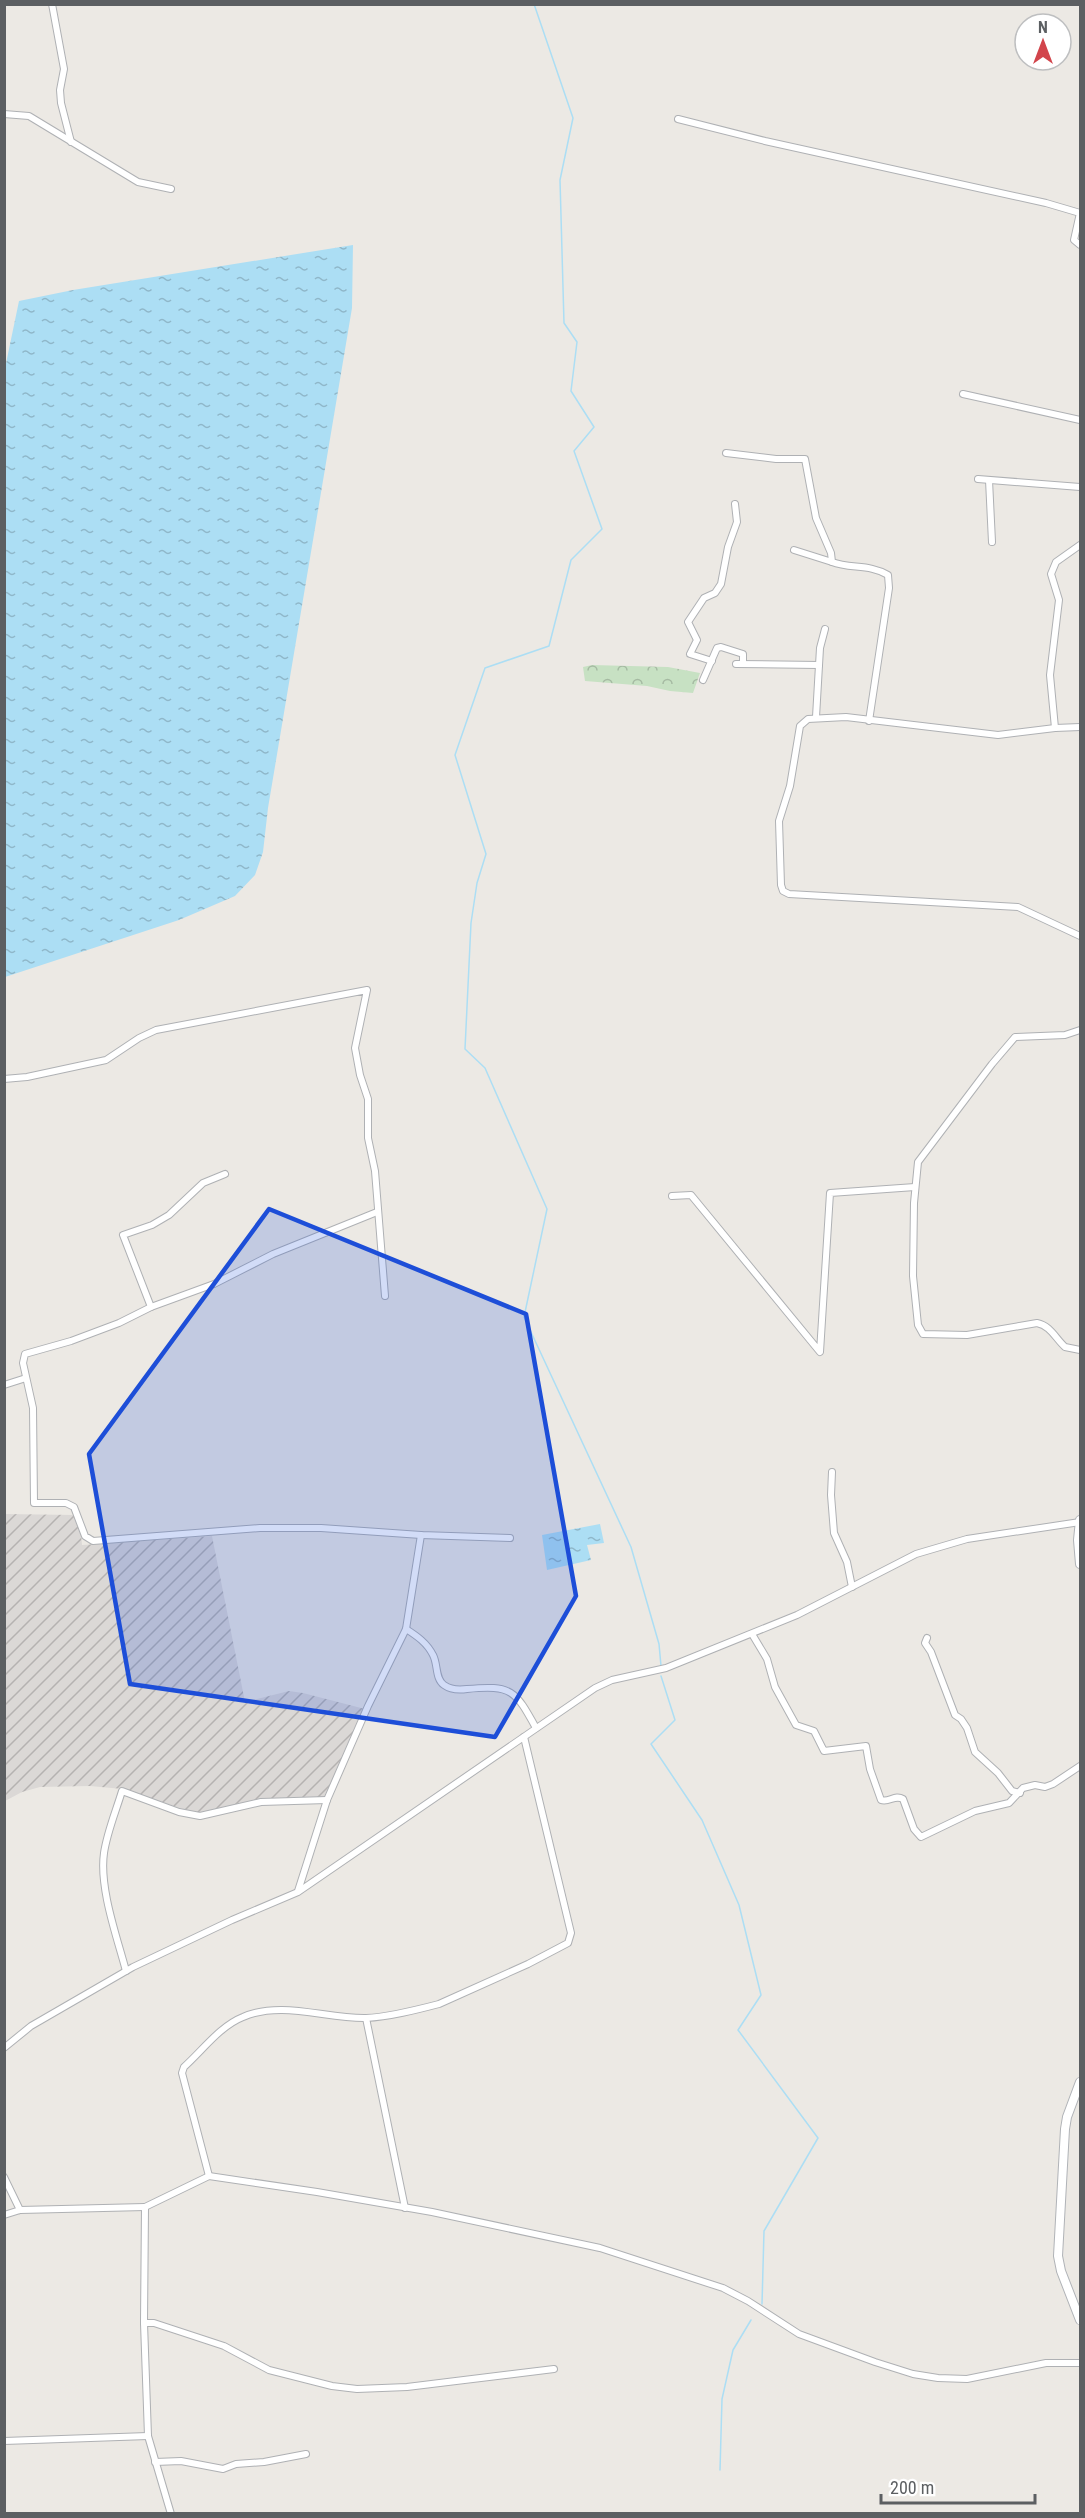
<svg xmlns="http://www.w3.org/2000/svg" width="1085" height="2518" font-family="'Roboto Condensed',sans-serif">
  <style>
    .industrial { fill: url(#industrial-furrows) }
    .forest { fill: url(#forest-crowns) }
    .water { fill: url(#water-ripples) }
    .lines { fill: none; stroke-linecap: round; stroke-linejoin: round }
    .stream { stroke: #acdef4; stroke-width: 1.5 }
    .street-casing { stroke: #afb1b4; stroke-width: 8 }
    .secondary-casing { stroke: #b0b3b7; stroke-width: 10 }
    .street { stroke: #fff; stroke-width: 6 }
    .secondary { stroke: #fff; stroke-width: 8 }
    .marked { fill: #1d4ed8; fill-opacity: 0.2; stroke: #1d4ed8; stroke-width: 4.5; stroke-linejoin: round }
  </style>
  <defs>
    <pattern id="industrial-furrows" width="10" height="10" patternUnits="userSpaceOnUse" patternTransform="scale(1.5)"><rect width="10" height="10" fill="#dbd8d6"/><path d="M-1 1l2-2M0 10L10 0M9 11l2-2" fill="none" stroke="#b5b2b1"/></pattern>
    <pattern id="forest-crowns" width="20" height="18" patternUnits="userSpaceOnUse" patternTransform="scale(1.5)"><rect width="20" height="18" fill="#c7e1c3"/><path d="M2 6a3 3 0 1 1 6 0M12 15a3 3 0 1 1 6 0" fill="none" stroke="#a5baa2"/></pattern>
    <pattern id="water-ripples" width="26" height="14" patternUnits="userSpaceOnUse" patternTransform="scale(1.5)"><rect width="26" height="14" fill="#acdef4"/><path d="M2 4q2-2 4 0t4 0M15 11q2-2 4 0t4 0" fill="none" stroke="#8fb7c9"/></pattern>
  </defs>
  <rect width="100%" height="100%" fill="#ece9e4"/>
  <path class="industrial" d="M 5,1514 L 74,1515 L 81,1533 L 82,1545 L 212,1536 L 245,1702 L 289,1691 L 303,1693 L 365,1709 L 327,1798 L 258,1799 L 221,1809 L 195,1813 L 123,1789 L 90,1786 L 40,1787 L 22,1792 L 5,1801 Z"/>
  <path class="forest" d="M 592,665 L 668,667 L 700,673 L 693,693 L 670,691 L 647,686 L 585,681 L 583,667 Z"/>
  <g class="water">
    <path d="M 353,245 L 352,308 L 268,808 L 263,852 L 255,875 L 235,896 L 179,920 L 5,977 L 4,373 L 19,301 L 73,290 Z"/>
    <path d="M 600,1524 L 604,1543 L 587,1545 L 591,1560 L 547,1570 L 542,1535 Z"/>
  </g>
  <g class="lines">
    <g class="stream">
      <path d="M 534,4 L 573,118 L 560,180 L 564,323 L 577,342 L 571,391 L 594,427 L 574,451 L 602,529 L 571,560 L 549,646 L 485,668 L 455,755 L 486,854 L 477,883 L 471,923 L 465,1049 L 485,1068 L 547,1209 L 524,1317 L 631,1547 L 659,1644 L 661,1666"/>
      <path d="M 661,1676 L 675,1720 L 651,1744 L 702,1820 L 739,1905 L 761,1995 L 738,2030 L 818,2138 L 764,2231 L 762,2304"/>
      <path d="M 720,2470 L 722,2399 L 733,2350 L 751,2320"/>
    </g>
    <defs>
      <g id="street">
        <path d="M 52,4 L 64,69 L 60,90 L 61,103 L 71,142"/>
        <path d="M 4,114 L 29,116 L 138,182 L 171,189"/>
        <path d="M 678,119 L 765,141 L 1046,203 L 1080,213 L 1074,240 L 1080,245"/>
        <path d="M 963,394 L 1080,420"/>
        <path d="M 726,453 L 776,459 L 805,459 L 816,518 L 831,553 L 832,562 C 850,569 870,564 888,575 L 889,588 L 869,721"/>
        <path d="M 978,479 L 1080,487"/>
        <path d="M 989,480 L 992,542"/>
        <path d="M 794,550 L 832,562"/>
        <path d="M 712,661 L 690,654 L 697,640 L 688,622 L 704,598 L 715,593 L 721,584 L 728,547 L 737,522 L 735,504"/>
        <path d="M 736,664 L 819,665"/>
        <path d="M 703,680 L 717,648 L 721,647 L 743,654 L 743,663"/>
        <path d="M 816,717 L 820,648 L 825,629"/>
        <path d="M 1080,727 L 1055,728 L 998,735 L 846,717 L 808,719 L 800,726 L 790,786 L 779,821 L 781,885 L 783,891 L 789,894 L 1018,907 L 1080,936"/>
        <path d="M 1055,728 L 1050,675 L 1059,600 L 1051,574 L 1056,562 L 1080,545"/>
        <path d="M 1080,1030 L 1065,1035 L 1015,1037 L 992,1064 L 918,1162 L 914,1203 L 913,1276 L 918,1325 L 923,1334 L 967,1335 L 1037,1323 C 1051,1326 1055,1338 1065,1347 L 1080,1350"/>
        <path d="M 4,1079 L 27,1077 L 106,1060 L 139,1038 L 156,1030 L 367,990 L 355,1048 L 360,1075 L 368,1099 L 368,1138 L 375,1171 L 385,1296"/>
        <path d="M 672,1196 L 691,1195 L 820,1352 L 830,1193 L 915,1187"/>
        <path d="M 377,1212 L 273,1254 L 214,1284 L 151,1307 L 119,1323 L 71,1341 L 25,1354 L 23,1363 L 33,1408 L 34,1503 L 66,1503 L 74,1507 L 85,1536 L 93,1541 L 260,1528 L 321,1528 L 421,1535 L 510,1538"/>
        <path d="M 151,1307 L 123,1235 L 152,1225 L 169,1215 L 203,1183 L 225,1174"/>
        <path d="M 4,1385 L 26,1378"/>
        <path d="M 832,1472 L 831,1495 L 834,1533 L 847,1562 L 852,1587"/>
        <path d="M 406,1629 C 417,1636 427,1643 433,1655 C 438,1664 435,1679 444,1685 C 451,1690 460,1690 467,1689 C 512,1685 515,1690 536,1728"/>
        <path d="M 752,1634 L 767,1659 L 775,1687 L 796,1725 L 814,1731 L 824,1751 L 866,1746 L 870,1769 L 881,1800 C 889,1803 895,1794 903,1799 L 914,1829 L 921,1837 L 975,1811 L 1009,1803 L 1023,1788 L 1035,1785 L 1045,1787 L 1053,1784 L 1080,1766"/>
        <path d="M 927,1638 L 925,1643 L 931,1652 L 955,1715 L 961,1719 L 967,1728 L 975,1752 L 998,1773 L 1012,1791 L 1020,1793"/>
        <path d="M 298,1891 L 327,1800 L 368,1706 L 406,1629 L 421,1535"/>
        <path d="M 126,1971 C 117,1937 99,1888 104,1853 C 107,1832 116,1811 122,1791 L 179,1812 L 200,1816 L 261,1802 L 327,1800"/>
        <path d="M 366,2018 L 405,2208"/>
        <path d="M 4,2048 L 31,2026 L 133,1967 L 232,1920 L 298,1892 L 595,1688 L 612,1680 L 666,1668 L 797,1615 L 916,1554 L 967,1539 L 1080,1522"/>
        <path d="M 209,2176 L 182,2073 L 184,2067 C 202,2051 220,2026 243,2017 C 282,2000 326,2019 366,2018 C 389,2017 416,2010 439,2004 L 528,1964 L 568,1943 L 571,1933 L 524,1737"/>
        <path d="M 4,2177 L 20,2210"/>
        <path d="M 4,2215 L 20,2210 L 145,2207"/>
        <path d="M 144,2323 L 154,2323 L 224,2346 L 269,2370 L 332,2386 L 357,2389 L 407,2387 L 554,2369"/>
        <path d="M 4,2441 L 148,2436"/>
        <path d="M 155,2462 L 181,2461 L 223,2469 L 236,2464 L 264,2462 L 306,2454"/>
        <path d="M 171,2514 L 148,2436 L 144,2323 L 145,2207 L 209,2176 L 317,2192 L 432,2212 L 600,2248 L 723,2288 L 748,2301 L 799,2334 L 875,2362 L 913,2374 L 938,2378 L 967,2379 L 1046,2363 L 1080,2363"/>
      </g>
      <g id="secondary">
        <path d="M 1080,1520 L 1078,1540 L 1080,1564"/>
        <path d="M 1080,2082 L 1067,2117 L 1065,2129 L 1058,2256 L 1061,2271 L 1080,2320"/>
      </g>
    </defs>
    <use href="#street" class="street-casing"/>
    <use href="#secondary" class="secondary-casing"/>
    <use href="#street" class="street"/>
    <use href="#secondary" class="secondary"/>
  </g>
  <path class="marked" d="M 269,1209 L 526,1314 L 576,1596 L 495,1737 L 130,1684 L 89,1454 Z"/>
  <rect width="1085" height="2518" fill="none" stroke="#5c5f62" stroke-width="12"/>
  <g transform="translate(1043 42)"><circle r="28" fill="#ffffff" stroke="#bebfc0" stroke-width="1.5"/>
  <path d="M0-4.5L10 22L0 15L-10 22Z" fill="#d2444b"/>
  <text y="-9" font-size="16" font-weight="bold" text-anchor="middle" fill="#5c5f62">N</text>
  </g>
  <path d="M881 2494v9h154v-9" fill="none" stroke="#5c5f62" stroke-width="3"/>
  <text x="890" y="2494" font-size="18" fill="#5c5f62" stroke="#ffffff" stroke-width="4.5" paint-order="stroke">200 m</text>
</svg>
